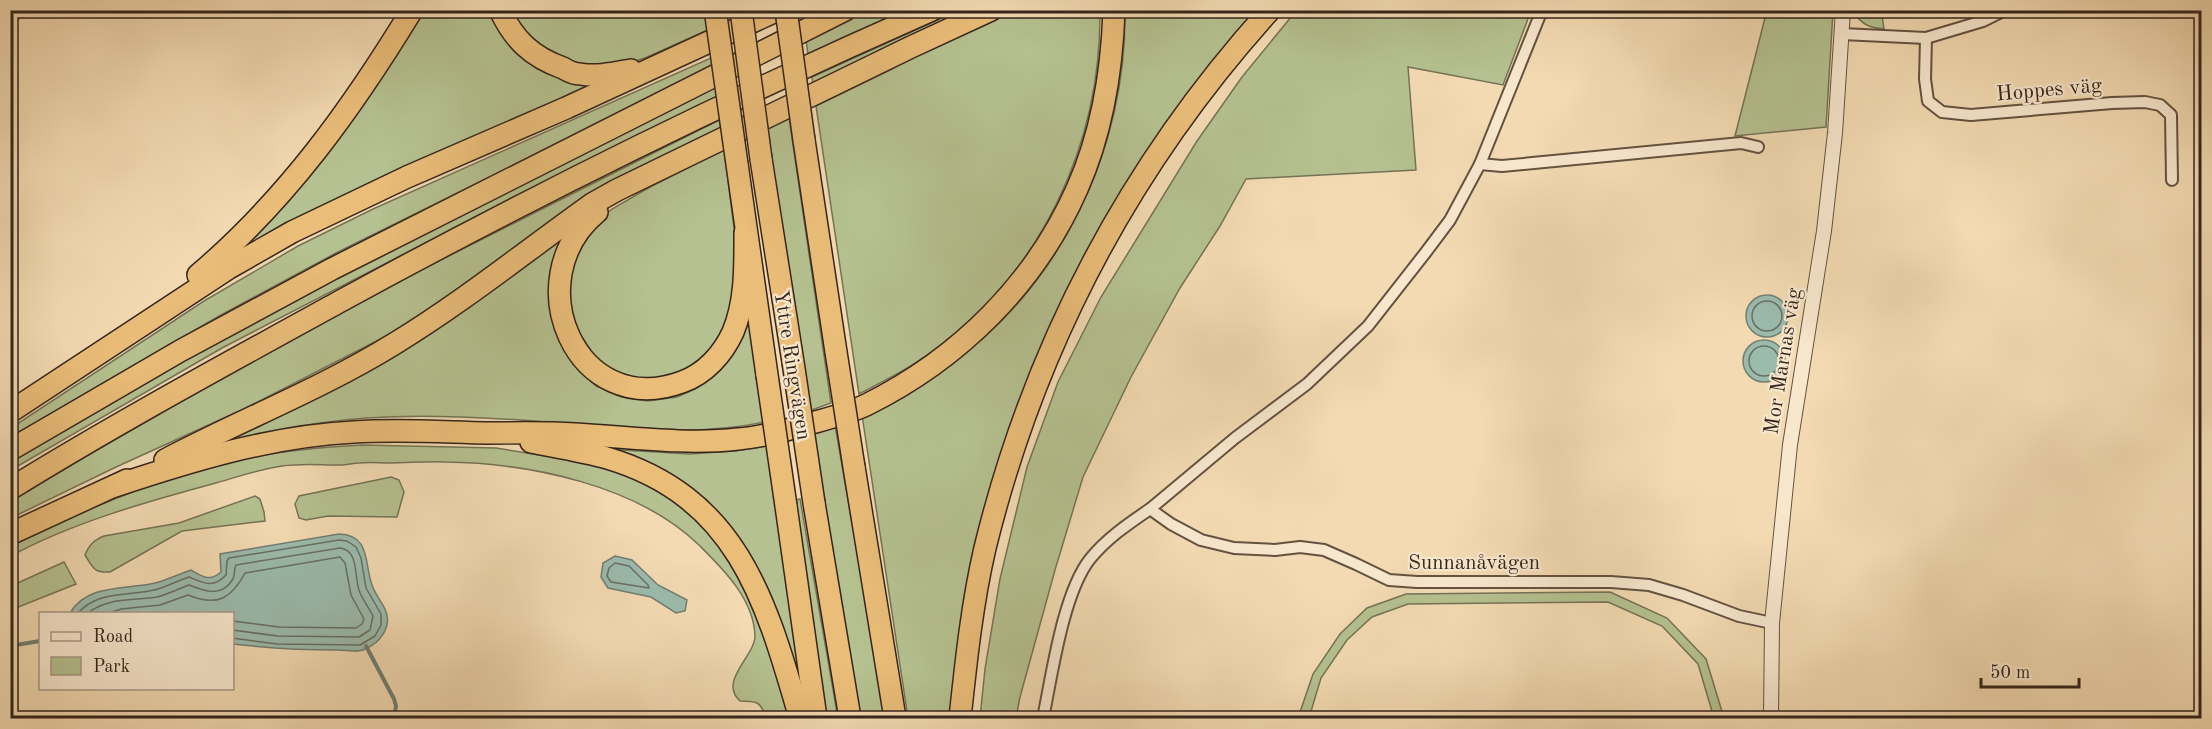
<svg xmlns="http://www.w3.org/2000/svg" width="2212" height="729" font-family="'Old Standard TT',serif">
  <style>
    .green { fill: #b5c190; stroke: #757356; stroke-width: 1.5 }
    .water { fill: #9bbbad; stroke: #727f73; stroke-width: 1.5 }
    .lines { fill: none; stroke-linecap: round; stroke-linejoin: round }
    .shore { stroke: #687064; stroke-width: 1.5 }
    .stream { stroke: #727f73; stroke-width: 4 }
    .minor-casing { stroke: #645241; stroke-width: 14 }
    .tertiary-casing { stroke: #645241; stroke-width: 16 }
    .motorway-casing { stroke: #35251b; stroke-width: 24 }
    .minor { stroke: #f7e7cd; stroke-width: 10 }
    .tertiary { stroke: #f7e7cd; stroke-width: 14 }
    .motorway { stroke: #eabd79; stroke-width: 21 }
    .motorway-bridge-casing { stroke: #35251b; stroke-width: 24; stroke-linecap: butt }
    .motorway-bridge { stroke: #eabd79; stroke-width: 21 }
    .labels { text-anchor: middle; stroke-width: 4.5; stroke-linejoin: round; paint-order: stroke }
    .street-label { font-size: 21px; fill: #35251b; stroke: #f7e7cd }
  </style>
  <rect width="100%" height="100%" fill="#f3dab2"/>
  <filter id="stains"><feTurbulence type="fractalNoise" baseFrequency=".00333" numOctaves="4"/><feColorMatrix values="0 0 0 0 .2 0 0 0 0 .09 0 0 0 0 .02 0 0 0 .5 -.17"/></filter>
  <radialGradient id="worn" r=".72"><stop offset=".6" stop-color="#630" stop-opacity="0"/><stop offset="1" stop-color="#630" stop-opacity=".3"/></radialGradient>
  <g class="green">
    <path d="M 1767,10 L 1833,11 L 1826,127 L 1735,136 Z"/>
    <path d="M 420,11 L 494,11 L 507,37 L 614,79 L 235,258 Z"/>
    <path d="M 509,11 L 706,11 L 708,30 L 645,58 L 629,63 L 586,68 L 541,52 Z"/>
    <path d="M 869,11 L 904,11 L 808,55 L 806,39 Z"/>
    <path d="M 957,11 L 977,11 L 813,86 L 812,77 Z"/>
    <path d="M 1007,11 L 1100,11 C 1101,144 1042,271 934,350 C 910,368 884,381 859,394 L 816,106 L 892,69 L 933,42 Z"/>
    <path d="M 1125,11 L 1258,11 L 1120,194 L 1078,268 L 1051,325 L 1011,424 L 999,460 L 986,509 L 952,718 L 908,718 L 862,415 C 889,399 919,385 945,368 C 1060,290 1127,148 1125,11 Z"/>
    <path d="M 1296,11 L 1531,11 L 1503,85 L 1408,67 L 1416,170 L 1246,179 L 1220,226 L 1180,288 L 1131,377 L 1083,477 L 1055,570 L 1020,697 L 1016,718 L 980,718 L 985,669 L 1000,579 L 1027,467 L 1058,382 L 1101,297 L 1197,141 L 1242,77 Z"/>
    <path d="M 1853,11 L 1873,11 L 1882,15 L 1884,29 C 1869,28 1861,24 1853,11 Z"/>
    <path d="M 713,57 L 714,66 L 336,253 L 221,315 L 11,437 L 11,428 L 204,301 L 298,246 L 373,209 Z"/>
    <path d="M 715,82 L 717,98 L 516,196 L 222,348 L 11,470 L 10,454 L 136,381 Z"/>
    <path d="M 789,118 L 831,403 L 809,411 L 767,128 Z"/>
    <path d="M 719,120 L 721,128 L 398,330 L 246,408 L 116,467 L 11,518 L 11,496 L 367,297 Z"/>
    <path d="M 724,149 L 737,252 L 734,305 L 717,346 L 687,371 L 644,381 L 602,367 L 570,319 L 569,274 L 579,244 L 603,217 L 612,209 L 650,187 Z"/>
    <path d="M 569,233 L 562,343 L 573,364 L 585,376 L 596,386 L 622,397 L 648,401 L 677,397 L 695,389 L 709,379 L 748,296 L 765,422 C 684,439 602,425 520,420 C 454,416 386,413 320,423 C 273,430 228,442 183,457 L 532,259 Z"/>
    <path d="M 835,425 L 886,718 L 860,718 L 812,432 Z"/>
    <path d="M 362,445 L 496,448 L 577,461 L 625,474 L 658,488 L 700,517 L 753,595 L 793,718 L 767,718 C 760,702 758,701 740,701 C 718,681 755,656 755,636 C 754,599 723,569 699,545 C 637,485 529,463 445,462 C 427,461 409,463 390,463 C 380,463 369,462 359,463 C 353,463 347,465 341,465 C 320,465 302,463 282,466 C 260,469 237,477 216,483 C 149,501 71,523 11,556 L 10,543 C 89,510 168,472 253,457 C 289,450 325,447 362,445 Z"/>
    <path d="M 772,445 L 811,718 L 735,540 L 589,448 L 689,454 L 735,451 Z"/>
    <path d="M 391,477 L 399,480 L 404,492 L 397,517 L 328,516 L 306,520 L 299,518 L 295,504 L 299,496 Z"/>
    <path d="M 255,496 L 260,499 L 264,512 L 265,521 L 182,531 L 110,572 C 94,573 93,568 85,555 C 89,545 94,540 104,536 L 179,523 Z"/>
    <path d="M 800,499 L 838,718 L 821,718 L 791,501 Z"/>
    <path d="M 64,562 L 76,584 L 11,610 L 11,586 Z"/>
    <path d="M 1610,592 L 1667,618 L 1706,659 L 1724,718 L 1714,718 L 1698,664 L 1662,626 L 1608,602 L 1408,604 L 1372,617 L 1347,640 L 1321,678 L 1309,718 L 1298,718 L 1313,674 L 1340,634 L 1367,608 L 1406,594 Z"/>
  </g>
  <g class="water">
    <circle cx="1767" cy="316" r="21"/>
    <circle cx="1764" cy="361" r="21"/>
    <path d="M 339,534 C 371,535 364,563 372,585 C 375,594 381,601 385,609 C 393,626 380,643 365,649 C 358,653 346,650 338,650 C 302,650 268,648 233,644 L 232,614 L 70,613 C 88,583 126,590 155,583 C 167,580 179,574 191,570 C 203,577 210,582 221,572 L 220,554 Z"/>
    <path d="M 615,556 L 632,560 L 658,585 L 687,600 L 685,611 L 676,613 L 651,597 L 608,588 L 601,577 L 603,563 Z"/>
  </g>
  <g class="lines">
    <g class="shore">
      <circle cx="1767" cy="316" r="15"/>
      <circle cx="1764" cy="361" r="15"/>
      <path d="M 615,563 L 629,566 L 648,585 L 649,588 L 611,582 L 607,576 L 609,568 Z"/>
      <path d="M 77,614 C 99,589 129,597 158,589 C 168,586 179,580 189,577 C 204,583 213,589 226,575 L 227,561 L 229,558 L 339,540 L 347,541 L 356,547 L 361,558 L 366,588 L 381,614 L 381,625 L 375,636 L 360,645 L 277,644 L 232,638"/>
      <path d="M 87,614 C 106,597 134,601 157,597 C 168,594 178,589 189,585 C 204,591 222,598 233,579 C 235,574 234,569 236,565 L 340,548 C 359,550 354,576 359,590 C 362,599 369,608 373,616 L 370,630 L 359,637 L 278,636 L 232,630"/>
      <path d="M 107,614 L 121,609 L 160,605 L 188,595 C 217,607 231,599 245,573 L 340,557 L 345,563 L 351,595 L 364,619 L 362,624 L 356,628 L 279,627 L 232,621"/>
    </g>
    <g class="stream">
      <path d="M 10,646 L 40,641"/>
      <path d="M 366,646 L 394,699 L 396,706 L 394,718"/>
    </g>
    <defs>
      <g id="minor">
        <path d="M 1542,10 L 1480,164 L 1450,220 L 1426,252 L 1368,326 L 1307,384 L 1235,438 L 1150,509 L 1171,524 L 1201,540 L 1234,548 L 1275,550 L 1300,547 L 1324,550 L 1356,564 L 1389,580 L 1417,582 L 1611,582 L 1649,585 L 1683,595 L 1739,616 L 1772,623"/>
        <path d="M 1842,34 L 1926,38 L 1983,21 L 2005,10"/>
        <path d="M 1926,38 L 1925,79 L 1928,101 L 1942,112 L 1971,115 L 2112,103 L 2145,102 L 2160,105 L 2171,115 L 2172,180"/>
        <path d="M 1480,164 L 1502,166 L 1741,143 L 1758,147"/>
        <path d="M 1043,718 C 1052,675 1063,593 1090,559 C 1106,539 1128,524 1150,509"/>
      </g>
      <g id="tertiary">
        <path d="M 10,17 L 18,10"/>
        <path d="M 1771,718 L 1772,623 L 1790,445 L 1824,231 L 1835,133 L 1843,10"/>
      </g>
      <g id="motorway">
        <path d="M 500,10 C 514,40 532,57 563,68 C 568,71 574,74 580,74 C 597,77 614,73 631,70"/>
        <path d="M 804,140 L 836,352"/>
        <path d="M 761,159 L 793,362"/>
        <path d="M 737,164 L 767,375"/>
        <path d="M 597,212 C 516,279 576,421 682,382 C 705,374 723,354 733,332 C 746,301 745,266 745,233"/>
        <path d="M 198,275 C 287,199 351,110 412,10"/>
        <path d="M 10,412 L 229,268 L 292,232 L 407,177 L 566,108 L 778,10"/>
        <path d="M 531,442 C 556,447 582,451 607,458 C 738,497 766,601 800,718"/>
        <path d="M 10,450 L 180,351 L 332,269 L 845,10"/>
        <path d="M 165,460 C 241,420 321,389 394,344 C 463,302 526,251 592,204 L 617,190 L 911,47 L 991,10"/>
        <path d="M 854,467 L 895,718"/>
        <path d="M 115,486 C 193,460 272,436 354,432 C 398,429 442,432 487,433 C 516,433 545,432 575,434 C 629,437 685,445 738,439 C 763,437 788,430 812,423 C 830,418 849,413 866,405 C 959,359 1035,284 1077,189 C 1102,133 1112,71 1114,10"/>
        <path d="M 10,489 C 117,423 228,363 337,303 C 531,197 729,99 932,10"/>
        <path d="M 814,503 L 850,718"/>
        <path d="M 786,506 L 816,718"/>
        <path d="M 10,534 L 127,480"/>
        <path d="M 960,718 C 966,662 972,604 985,548 C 1035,344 1129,166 1270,10"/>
      </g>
    </defs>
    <use href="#minor" class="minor-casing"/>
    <use href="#tertiary" class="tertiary-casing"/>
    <use href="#motorway" class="motorway-casing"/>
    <use href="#minor" class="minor"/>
    <use href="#tertiary" class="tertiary"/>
    <use href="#motorway" class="motorway"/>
    <defs>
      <g id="motorway-bridge">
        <path d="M 741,10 L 761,159"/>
        <path d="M 786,10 L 804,140"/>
        <path d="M 716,16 L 737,164"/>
        <path d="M 836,352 L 854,467"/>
        <path d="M 793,362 L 814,503"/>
        <path d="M 767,375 L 786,506"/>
      </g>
    </defs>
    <use href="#motorway-bridge" class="motorway-bridge-casing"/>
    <use href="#motorway-bridge" class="motorway-bridge"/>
  </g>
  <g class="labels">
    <g class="street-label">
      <text transform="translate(2049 89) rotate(-5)" y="7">Hoppes väg</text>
      <text transform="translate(1782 361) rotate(-81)" y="7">Mor Marnas väg</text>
      <text transform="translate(793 365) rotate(81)" y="7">Yttre Ringvägen</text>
      <text x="1474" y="569">Sunnanåvägen</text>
    </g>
  </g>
  <rect width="2212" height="729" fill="none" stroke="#f3dab2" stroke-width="36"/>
  <rect x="12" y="12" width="2188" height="705" fill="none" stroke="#35251b" stroke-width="3"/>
  <rect x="18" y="18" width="2176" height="693" fill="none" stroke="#35251b" stroke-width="1.5"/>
  <rect x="39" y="612" width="195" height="78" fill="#f7e7cd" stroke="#a99986" stroke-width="1.5"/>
  <rect x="51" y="632" width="30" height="9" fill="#f7e7cd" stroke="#a99986" stroke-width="1.5"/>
  <text x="93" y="642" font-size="18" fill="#35251b">Road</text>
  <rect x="51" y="657" width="30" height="18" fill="#b5c190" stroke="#a99986" stroke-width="1.5"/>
  <text x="93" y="672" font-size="18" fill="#35251b">Park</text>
  <path d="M1981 678v9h98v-9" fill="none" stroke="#35251b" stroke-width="3"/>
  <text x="1990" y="678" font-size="18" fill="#35251b" stroke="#f7e7cd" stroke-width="4.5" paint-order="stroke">50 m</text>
  <rect width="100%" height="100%" filter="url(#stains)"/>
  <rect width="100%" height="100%" fill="url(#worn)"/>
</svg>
